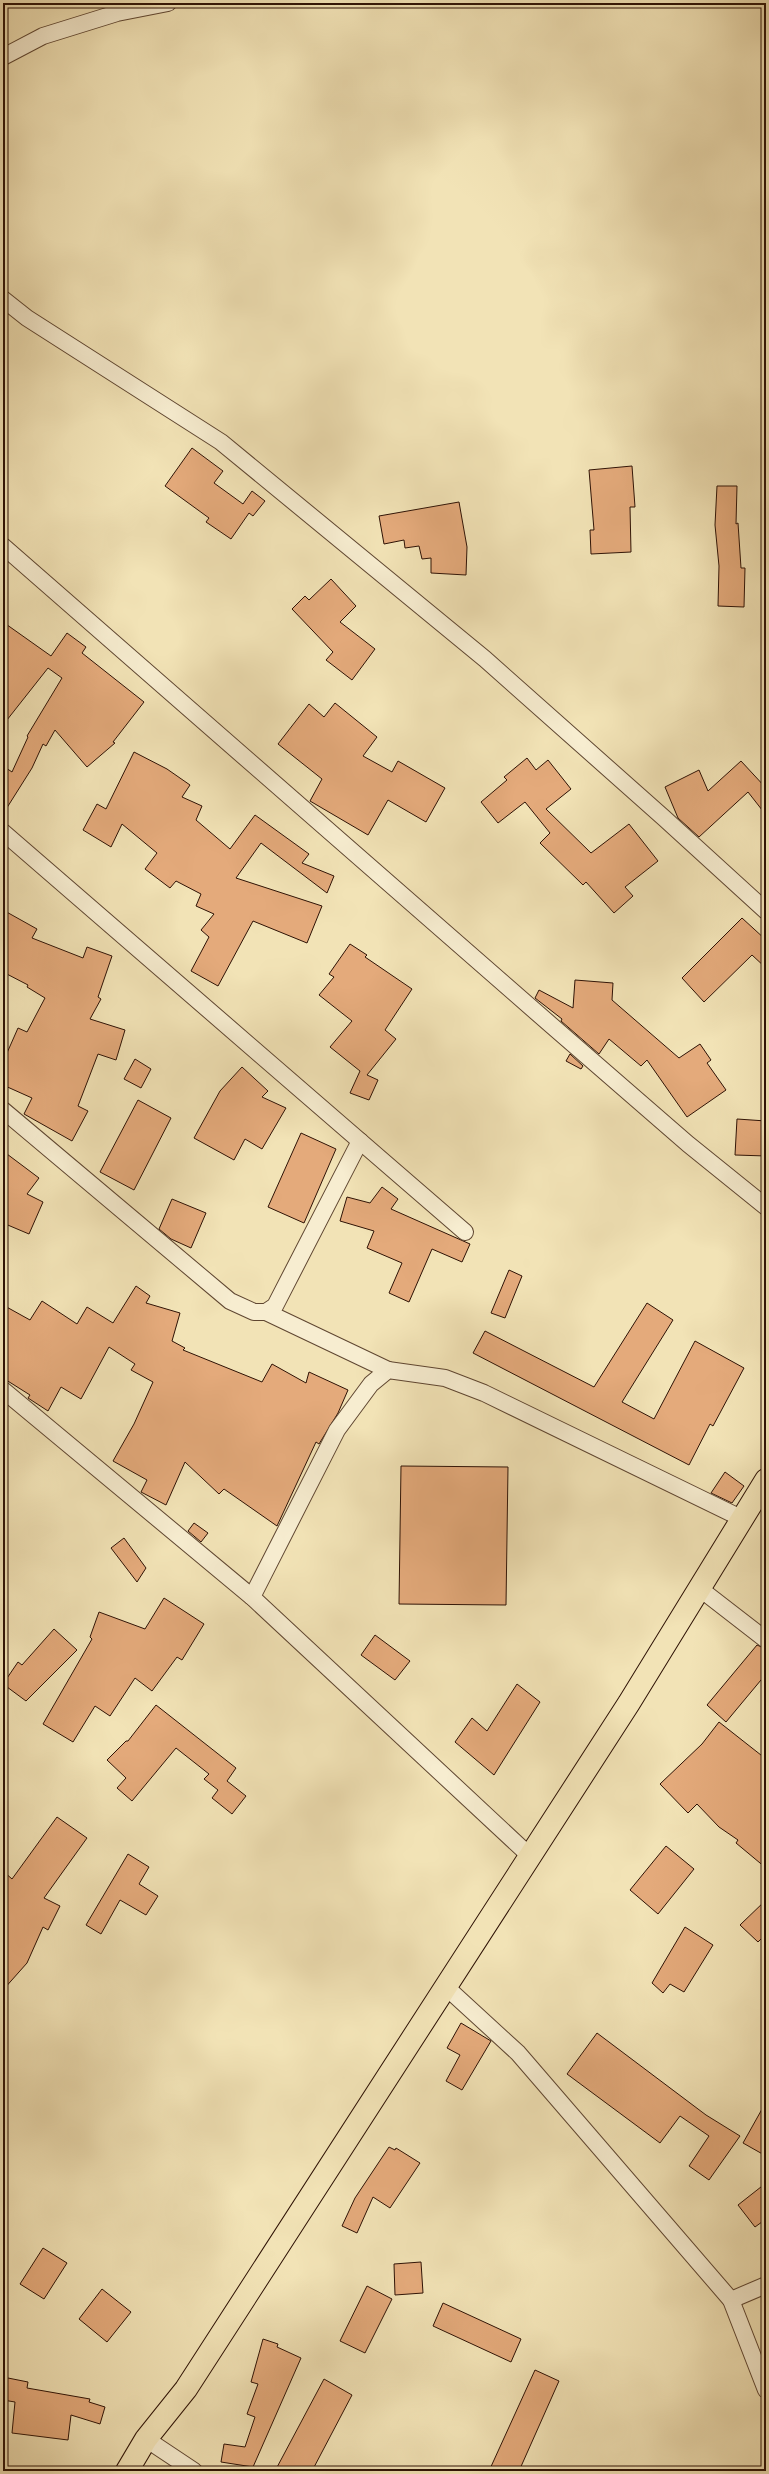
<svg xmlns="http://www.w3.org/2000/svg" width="769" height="2474" font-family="'EB Garamond',serif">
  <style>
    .building { fill: #e4aa7b; stroke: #2e1205 }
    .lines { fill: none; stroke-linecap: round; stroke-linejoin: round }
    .minor-casing { stroke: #5f4631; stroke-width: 18 }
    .primary-casing { stroke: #2e1205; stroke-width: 24 }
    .minor { stroke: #f7edd0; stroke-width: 16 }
    .primary { stroke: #f2e3b6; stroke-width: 22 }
  </style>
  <rect width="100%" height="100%" fill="#f2e3b6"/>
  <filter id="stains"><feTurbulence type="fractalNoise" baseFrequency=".005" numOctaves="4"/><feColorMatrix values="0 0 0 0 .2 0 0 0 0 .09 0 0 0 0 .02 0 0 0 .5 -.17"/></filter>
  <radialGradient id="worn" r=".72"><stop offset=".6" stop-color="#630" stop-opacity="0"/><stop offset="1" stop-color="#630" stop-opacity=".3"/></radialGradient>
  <g class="building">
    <path d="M 192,448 L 223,471 L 214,483 L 243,504 L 252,491 L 265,501 L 253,516 L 249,513 L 231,539 L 206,522 L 209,518 L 165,486 Z"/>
    <path d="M 632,466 L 635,507 L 630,507 L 631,552 L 591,554 L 590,530 L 594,530 L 589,470 Z"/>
    <path d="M 717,486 L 737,486 L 736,524 L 738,523 L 741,568 L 745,568 L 744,607 L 718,606 L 719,566 L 715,525 Z"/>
    <path d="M 459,502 L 467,547 L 466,575 L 431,573 L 431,558 L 422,559 L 419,546 L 405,548 L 404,540 L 384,544 L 379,516 Z"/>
    <path d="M 331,579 L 356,606 L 340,622 L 375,649 L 352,680 L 326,660 L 333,652 L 292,609 L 305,596 L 309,600 Z"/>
    <path d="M 3,622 L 51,656 L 67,633 L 86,647 L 82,653 L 144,702 L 113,742 L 115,743 L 87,767 L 55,730 L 46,746 L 43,744 L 32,768 L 3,814 L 3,766 L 12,772 L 28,737 L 27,736 L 62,678 L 48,668 L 3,725 Z"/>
    <path d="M 335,703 L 377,737 L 363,756 L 392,772 L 398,761 L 445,788 L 426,822 L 388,800 L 368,835 L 310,801 L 322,779 L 278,744 L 309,704 L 324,717 Z"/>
    <path d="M 134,752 L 167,769 L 190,785 L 182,797 L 202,806 L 196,820 L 230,849 L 255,815 L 309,854 L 302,863 L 334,876 L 327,893 L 261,843 L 236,878 L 322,906 L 307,943 L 253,921 L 218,986 L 191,971 L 209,937 L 201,930 L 214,914 L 196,906 L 201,894 L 176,881 L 170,888 L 145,869 L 157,853 L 122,824 L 111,847 L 83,830 L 97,804 L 106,809 Z"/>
    <path d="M 527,758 L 536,770 L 548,760 L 571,789 L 546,809 L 591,853 L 629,824 L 658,861 L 625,887 L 633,896 L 614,913 L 586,882 L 583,885 L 540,843 L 550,833 L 525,802 L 498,823 L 481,802 L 507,780 L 504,777 Z"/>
    <path d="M 741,761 L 766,788 L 766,815 L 748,792 L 699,837 L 678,818 L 665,787 L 699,770 L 708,791 Z"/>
    <path d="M 3,910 L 37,929 L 32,938 L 83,958 L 87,947 L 112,956 L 98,997 L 101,999 L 90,1019 L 125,1030 L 116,1060 L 98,1054 L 78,1106 L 88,1111 L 72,1141 L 24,1114 L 32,1098 L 3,1085 L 3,1062 L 18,1028 L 27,1032 L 45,998 L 27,987 L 28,985 L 3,972 Z"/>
    <path d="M 742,918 L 766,940 L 766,968 L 752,955 L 704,1002 L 682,978 Z"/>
    <path d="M 350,944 L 367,955 L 365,957 L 412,989 L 385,1030 L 396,1039 L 367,1075 L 378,1080 L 369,1100 L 350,1093 L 360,1071 L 330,1047 L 352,1021 L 319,995 L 334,977 L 329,974 Z"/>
    <path d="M 575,980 L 613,983 L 612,1000 L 679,1058 L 700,1044 L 711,1060 L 707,1063 L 726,1090 L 687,1117 L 647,1060 L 641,1066 L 609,1039 L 599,1054 L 561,1021 L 562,1019 L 535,998 L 539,990 L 573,1008 Z"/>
    <path d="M 570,1054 L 583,1066 L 581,1069 L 566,1061 Z"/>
    <path d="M 135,1059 L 151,1069 L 141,1088 L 124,1079 Z"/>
    <path d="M 242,1067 L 268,1091 L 262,1097 L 286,1108 L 262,1149 L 245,1139 L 234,1160 L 194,1138 L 220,1091 Z"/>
    <path d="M 138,1100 L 171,1118 L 134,1190 L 100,1172 Z"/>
    <path d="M 737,1119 L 766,1121 L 766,1156 L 735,1155 Z"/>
    <path d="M 301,1133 L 336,1149 L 304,1223 L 268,1207 Z"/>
    <path d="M 3,1151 L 39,1178 L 27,1194 L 43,1202 L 29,1234 L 3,1223 Z"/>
    <path d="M 382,1187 L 398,1199 L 391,1209 L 470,1244 L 462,1262 L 432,1249 L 409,1302 L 389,1293 L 402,1263 L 367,1248 L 374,1231 L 340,1221 L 347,1197 L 370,1203 Z"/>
    <path d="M 172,1199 L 206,1213 L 191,1248 L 171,1239 L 159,1229 Z"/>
    <path d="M 509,1270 L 522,1276 L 505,1318 L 491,1313 Z"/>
    <path d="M 136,1286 L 150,1296 L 146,1303 L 180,1313 L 172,1341 L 185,1348 L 183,1350 L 262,1382 L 272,1364 L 306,1383 L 309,1372 L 348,1390 L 338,1413 L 319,1444 L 316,1442 L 277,1526 L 224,1489 L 219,1494 L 185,1462 L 166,1505 L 141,1492 L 147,1480 L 113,1461 L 134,1424 L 153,1382 L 131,1370 L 135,1364 L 109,1347 L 81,1399 L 61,1387 L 48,1411 L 28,1398 L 30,1395 L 3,1378 L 3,1305 L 30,1320 L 42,1301 L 77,1324 L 87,1307 L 113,1323 Z"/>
    <path d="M 647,1303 L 673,1320 L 622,1402 L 654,1419 L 695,1341 L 744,1368 L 713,1426 L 710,1424 L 689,1465 L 473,1353 L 485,1331 L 594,1387 Z"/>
    <path d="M 401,1466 L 508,1467 L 506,1605 L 399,1604 Z"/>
    <path d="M 725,1472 L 744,1486 L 732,1503 L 711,1493 Z"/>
    <path d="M 194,1523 L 208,1533 L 201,1542 L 188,1531 Z"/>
    <path d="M 124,1538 L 146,1568 L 137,1582 L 111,1548 Z"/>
    <path d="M 164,1598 L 204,1624 L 182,1660 L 177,1657 L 152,1691 L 135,1678 L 110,1716 L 95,1706 L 73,1742 L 43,1724 L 92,1639 L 90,1637 L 99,1612 L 145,1629 Z"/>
    <path d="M 54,1629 L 77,1650 L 26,1701 L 3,1684 L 18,1662 L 22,1665 Z"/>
    <path d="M 375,1635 L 410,1661 L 395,1680 L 361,1655 Z"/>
    <path d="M 757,1645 L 766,1649 L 766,1674 L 726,1722 L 707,1705 Z"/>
    <path d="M 517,1684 L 540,1702 L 494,1775 L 455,1742 L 472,1718 L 487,1731 Z"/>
    <path d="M 156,1705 L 236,1768 L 227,1781 L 246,1796 L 232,1814 L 212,1798 L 218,1790 L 204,1779 L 209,1774 L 176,1748 L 132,1801 L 117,1788 L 126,1778 L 107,1760 L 126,1741 L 128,1741 Z"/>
    <path d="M 719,1722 L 766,1759 L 766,1868 L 736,1843 L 738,1840 L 719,1827 L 697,1804 L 688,1813 L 660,1784 L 702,1744 Z"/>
    <path d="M 57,1817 L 87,1838 L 44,1898 L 60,1906 L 48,1930 L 43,1927 L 27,1963 L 3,1990 L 3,1871 L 12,1879 Z"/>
    <path d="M 666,1846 L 694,1869 L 658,1914 L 630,1890 Z"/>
    <path d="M 128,1854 L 149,1867 L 139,1884 L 158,1896 L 146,1915 L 120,1900 L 101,1934 L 86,1925 Z"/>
    <path d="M 766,1900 L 766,1934 L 758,1942 L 740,1925 Z"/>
    <path d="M 685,1927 L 713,1945 L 684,1992 L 670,1984 L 663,1993 L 652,1983 Z"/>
    <path d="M 461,2023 L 491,2041 L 462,2090 L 446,2081 L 460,2055 L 447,2048 Z"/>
    <path d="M 597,2033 L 706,2115 L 740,2136 L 709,2180 L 689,2166 L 709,2136 L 680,2116 L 660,2143 L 567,2074 Z"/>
    <path d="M 766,2102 L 766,2156 L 743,2143 Z"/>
    <path d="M 389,2147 L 395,2150 L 396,2148 L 420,2163 L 390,2208 L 373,2197 L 357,2233 L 342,2226 L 355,2198 Z"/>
    <path d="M 766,2183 L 766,2219 L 755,2227 L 738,2205 Z"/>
    <path d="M 43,2248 L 67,2263 L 44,2299 L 20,2284 Z"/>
    <path d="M 421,2262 L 423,2293 L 395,2295 L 394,2264 Z"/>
    <path d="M 367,2286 L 392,2299 L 365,2353 L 340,2341 Z"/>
    <path d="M 102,2289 L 131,2312 L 107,2342 L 79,2319 Z"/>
    <path d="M 443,2303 L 521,2339 L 511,2362 L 433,2326 Z"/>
    <path d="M 263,2339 L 278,2344 L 277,2347 L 301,2358 L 253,2467 L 221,2462 L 224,2444 L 245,2447 L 255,2417 L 247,2414 L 258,2384 L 251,2382 Z"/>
    <path d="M 535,2370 L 559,2381 L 519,2471 L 489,2471 Z"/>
    <path d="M 3,2377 L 28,2382 L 27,2388 L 90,2399 L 89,2402 L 105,2407 L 100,2424 L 71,2415 L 68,2440 L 12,2433 L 15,2402 L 3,2400 Z"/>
    <path d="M 324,2379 L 352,2395 L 312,2471 L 275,2471 Z"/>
  </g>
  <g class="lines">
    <defs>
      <g id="minor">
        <path d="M 3,57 L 43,36 L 117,13 L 168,3"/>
        <path d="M 3,299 L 27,318 L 221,442 L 485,659 L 664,818 L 766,911"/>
        <path d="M 3,546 L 551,1025 L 688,1144 L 766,1207"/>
        <path d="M 3,832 L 465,1232"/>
        <path d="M 3,1110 L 230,1301 L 254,1312 L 266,1312 L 388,1370"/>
        <path d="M 266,1312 L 275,1306 L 360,1141"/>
        <path d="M 3,1390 L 252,1597 L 531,1857"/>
        <path d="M 699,1588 L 766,1640"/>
        <path d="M 252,1597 L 337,1430 L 371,1384 L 388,1370 L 445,1378 L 484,1393 L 743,1519"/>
        <path d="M 446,1987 L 518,2053 L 731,2300 L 766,2390"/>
        <path d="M 731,2300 L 766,2285"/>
        <path d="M 146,2439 L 194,2471"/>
      </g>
      <path id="primary" d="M 127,2471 L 146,2439 L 186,2389 L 629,1703 L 766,1480"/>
    </defs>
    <use href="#minor" class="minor-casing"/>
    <use href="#primary" class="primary-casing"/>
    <use href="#minor" class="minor"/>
    <use href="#primary" class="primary"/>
  </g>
  <rect width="769" height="2474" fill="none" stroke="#f2e3b6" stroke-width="16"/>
  <rect x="4" y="4" width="761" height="2466" fill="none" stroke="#2e1205" stroke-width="2"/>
  <rect x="8" y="8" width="753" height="2458" fill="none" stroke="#2e1205"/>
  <rect width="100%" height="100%" filter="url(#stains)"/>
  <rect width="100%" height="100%" fill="url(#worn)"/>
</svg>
